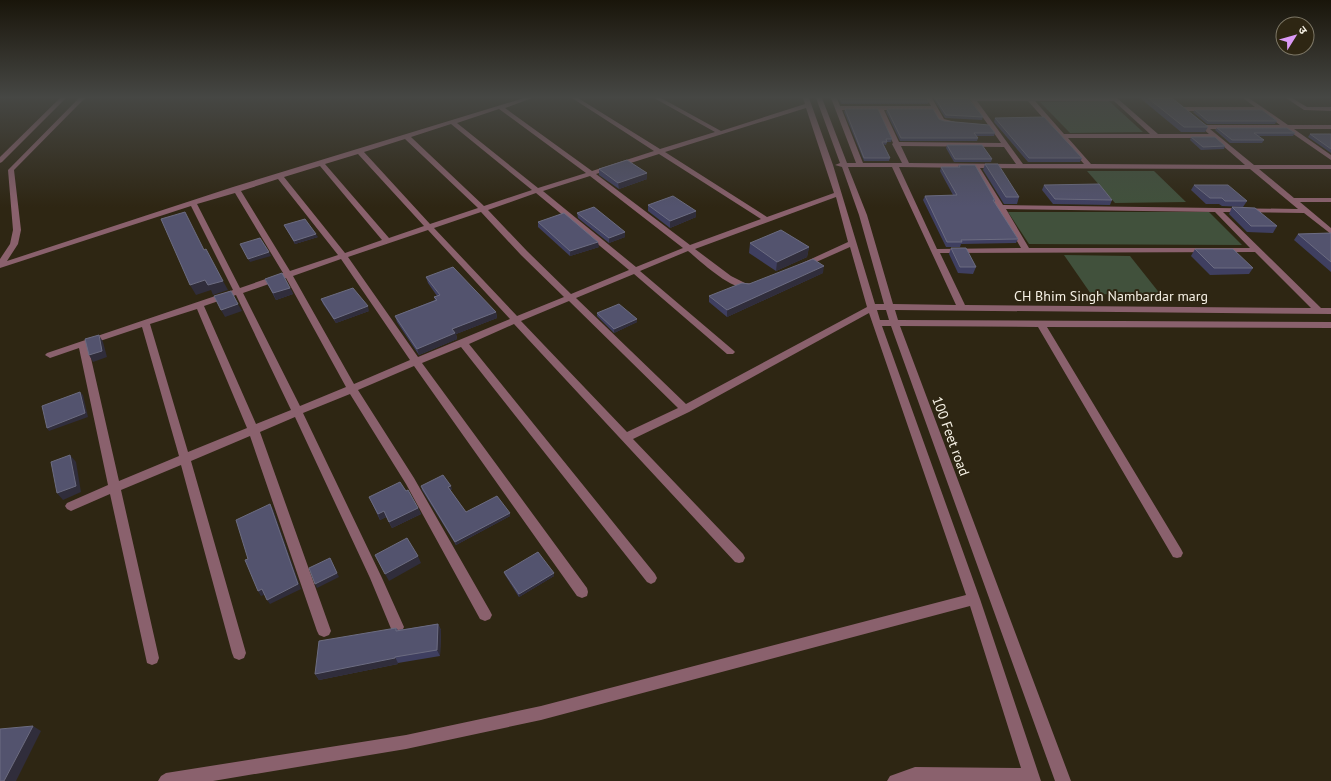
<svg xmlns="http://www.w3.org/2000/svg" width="1331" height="781" font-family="'PT Sans','Noto Sans Devanagari',sans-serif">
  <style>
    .green { fill: #41513c }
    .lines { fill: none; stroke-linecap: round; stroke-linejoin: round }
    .minor { fill: #8a616d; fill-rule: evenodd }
    .wall { fill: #3f3f60 }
    .shaded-wall { fill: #302d3b }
    .building { fill: #53536e; stroke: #6c6c81 }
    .labels { text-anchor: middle; stroke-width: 4; stroke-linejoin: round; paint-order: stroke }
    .street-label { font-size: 14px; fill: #f7f2e6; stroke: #2e2613 }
  </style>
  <rect width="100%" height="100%" fill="#2e2613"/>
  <g class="green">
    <path d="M 1109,101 L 1143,132 L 1070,133 L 1040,102 Z"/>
    <path d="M 1087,171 L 1154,171 L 1186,202 L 1115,203 Z"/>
    <path d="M 1008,212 L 1209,212 L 1242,245 L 1029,244 Z"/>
    <path d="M 1064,255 L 1130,256 L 1161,295 L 1091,294 Z"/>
  </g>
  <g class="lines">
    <g class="minor">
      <path d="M 60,98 L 66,98 L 2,162 L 0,163 L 0,157 Z"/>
      <path d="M 79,98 L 85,98 L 14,170 L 21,230 L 18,244 L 7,261 L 233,187 L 524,98 L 532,98 L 505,108 L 592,171 L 654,151 L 572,98 L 578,98 L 660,149 L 715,132 L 654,98 L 661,98 L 721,131 L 805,104 L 803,98 L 809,98 L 833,165 L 875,304 L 884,304 L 859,215 L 842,167 L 835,165 L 840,163 L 816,98 L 822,98 L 847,163 L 856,163 L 831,98 L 837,98 L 840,106 L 931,106 L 926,98 L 932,98 L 944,119 L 959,123 L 959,125 L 940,121 L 933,110 L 884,110 L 899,142 L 1001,143 L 969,98 L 1117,98 L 1158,134 L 1209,134 L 1195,122 L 1194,121 L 1197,119 L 1206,125 L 1280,125 L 1261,111 L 1183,111 L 1180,109 L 1183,107 L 1255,107 L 1243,98 L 1249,98 L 1288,125 L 1331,125 L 1331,129 L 1294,129 L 1331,155 L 1331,160 L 1286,129 L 1210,129 L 1254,165 L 1331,165 L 1331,169 L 1259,169 L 1294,198 L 1331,198 L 1331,202 L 1300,202 L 1331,228 L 1331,234 L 1304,213 L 1223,212 L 1321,308 L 1331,308 L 1331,314 L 895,310 L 898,320 L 1331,322 L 1331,328 L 1047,327 L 1181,549 L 1183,553 L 1181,557 L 1177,558 L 1173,557 L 1038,327 L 900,326 L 1071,781 L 1055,781 L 891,326 L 882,326 L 980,599 L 1041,781 L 887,781 L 890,776 L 915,767 L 1021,768 L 970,606 L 541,720 L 406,749 L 213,781 L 158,781 L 161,776 L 166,773 L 406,735 L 541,706 L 966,595 L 869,313 L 689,412 L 633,439 L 743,554 L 745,558 L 743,562 L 739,563 L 735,562 L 514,324 L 469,344 L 655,574 L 657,578 L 655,582 L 651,584 L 647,582 L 461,347 L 422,363 L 587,588 L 588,592 L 587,596 L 582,598 L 577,596 L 414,366 L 358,390 L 414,478 L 490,611 L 492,615 L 490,619 L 485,621 L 480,619 L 406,484 L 350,394 L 303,413 L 382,578 L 404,627 L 402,631 L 397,633 L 392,631 L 370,578 L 295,417 L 260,432 L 331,631 L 329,635 L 324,637 L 319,635 L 317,631 L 250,436 L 191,461 L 246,653 L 244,658 L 239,660 L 234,658 L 232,653 L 181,465 L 121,490 L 159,658 L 157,663 L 152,665 L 147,663 L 110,494 L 71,511 L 67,509 L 65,506 L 67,503 L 108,485 L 79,348 L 50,358 L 45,355 L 47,353 L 233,290 L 191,206 L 0,268 L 0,259 L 10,244 L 13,230 L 8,170 ZM 977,101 L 1028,101 L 1084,164 L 1023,164 ZM 1035,101 L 1114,101 L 1150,134 L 1064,134 ZM 806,108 L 834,193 L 767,217 L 665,152 ZM 499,109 L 586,173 L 538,188 L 457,123 ZM 842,110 L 878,110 L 893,143 L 892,144 L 902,163 L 863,163 ZM 451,124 L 532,190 L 484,206 L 411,137 ZM 1068,138 L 1214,138 L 1245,165 L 1091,164 ZM 405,139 L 478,208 L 430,224 L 364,152 ZM 901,146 L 1004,147 L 1016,164 L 909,163 ZM 358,154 L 424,226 L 389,238 L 325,164 ZM 659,154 L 761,219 L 690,245 L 596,174 ZM 320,166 L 382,240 L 345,253 L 284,177 ZM 848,167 L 892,167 L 956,305 L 893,304 L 867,215 ZM 899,167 L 974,168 L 1021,248 L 937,249 ZM 980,168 L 1250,169 L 1298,209 L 1003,205 ZM 590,176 L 683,248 L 636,267 L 543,191 ZM 278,179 L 338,255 L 290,271 L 241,191 ZM 235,193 L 283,273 L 240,288 L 197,204 ZM 536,193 L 629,270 L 571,294 L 527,251 L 488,210 ZM 836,197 L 848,242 L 798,265 L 802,267 L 805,267 L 850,247 L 867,307 L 686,404 L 576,298 L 634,274 L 727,354 L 733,354 L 735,352 L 733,350 L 640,271 L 688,251 C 704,264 733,293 754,288 L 754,284 L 745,283 L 731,276 L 695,249 ZM 1006,209 L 1215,212 L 1250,248 L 1029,248 ZM 481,212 L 521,255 L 564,297 L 517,316 L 434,228 ZM 428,230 L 510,319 L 418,357 L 348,257 ZM 1255,252 L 1311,308 L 965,305 L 940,253 ZM 341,259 L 410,360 L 354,384 L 293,276 ZM 286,278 L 346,387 L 300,406 L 243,293 ZM 236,295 L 291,410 L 256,424 L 204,306 ZM 569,301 L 678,408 L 627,432 L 521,321 ZM 197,309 L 247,428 L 188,452 L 150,324 ZM 877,310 L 886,310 L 889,320 L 880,320 ZM 142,327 L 179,456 L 119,481 L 88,345 Z"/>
      <path d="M 1286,98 L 1292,98 L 1307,107 L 1331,107 L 1331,111 L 1304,110 Z"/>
    </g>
  </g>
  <g class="wall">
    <path d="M 838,98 L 927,98 L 929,102 L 928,104 L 841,104 Z"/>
    <path d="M 933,98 L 968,98 L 983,117 L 982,120 L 945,118 Z"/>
    <path d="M 1140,98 L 1172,98 L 1208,127 L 1205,132 L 1181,132 Z"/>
    <path d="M 845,109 L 892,139 L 891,142 L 887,142 L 886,145 L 883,144 L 890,158 L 889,161 L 864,161 L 844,112 Z"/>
    <path d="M 887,109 L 939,119 L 944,121 L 995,133 L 994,136 L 976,136 L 978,138 L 977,141 L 900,141 L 886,112 Z"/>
    <path d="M 1195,110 L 1277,121 L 1275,124 L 1207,124 L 1193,112 Z"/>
    <path d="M 995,118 L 1082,158 L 1080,162 L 1028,162 L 994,122 Z"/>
    <path d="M 1217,128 L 1295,133 L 1293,136 L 1258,136 L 1264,140 L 1262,143 L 1230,143 L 1215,130 Z"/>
    <path d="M 1310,134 L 1331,134 L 1331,153 L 1308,137 Z"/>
    <path d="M 1191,137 L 1225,146 L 1224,149 L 1201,150 L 1190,140 Z"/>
    <path d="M 947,145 L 992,159 L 991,162 L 954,162 L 946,148 Z"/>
    <path d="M 985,164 L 1019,197 L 1017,204 L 1004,204 L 983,170 Z"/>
    <path d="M 959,165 L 995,200 L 994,203 L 1018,239 L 1016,243 L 961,244 L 960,247 L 946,247 L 923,200 L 925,196 L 953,195 L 940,171 L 941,167 L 958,167 Z"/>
    <path d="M 599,169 L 647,179 L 619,189 L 599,175 Z"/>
    <path d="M 1044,185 L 1112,200 L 1110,205 L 1053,204 L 1042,190 Z"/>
    <path d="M 1194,185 L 1247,201 L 1243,207 L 1222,206 L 1219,204 L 1206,204 L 1191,190 Z"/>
    <path d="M 648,205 L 696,211 L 696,217 L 670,228 L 648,211 Z"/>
    <path d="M 1232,207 L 1277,226 L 1273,233 L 1247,232 L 1229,214 Z"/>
    <path d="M 577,213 L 625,232 L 625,237 L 609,243 L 578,218 Z"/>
    <path d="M 538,222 L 599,247 L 570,256 L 538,227 Z"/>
    <path d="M 284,225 L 318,237 L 295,244 Z"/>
    <path d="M 1331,233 L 1331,272 L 1294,240 L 1298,234 Z"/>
    <path d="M 750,243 L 809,247 L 807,257 L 776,271 L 749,253 Z"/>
    <path d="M 951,248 L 976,267 L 973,274 L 958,273 L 949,254 Z"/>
    <path d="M 1195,249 L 1253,268 L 1249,274 L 1210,275 L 1191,256 Z"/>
    <path d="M 823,273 L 727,317 L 709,302 L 709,296 L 749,284 Z"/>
    <path d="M 426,277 L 496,312 L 497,318 L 456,334 L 457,339 L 419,355 L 397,322 L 395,316 L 435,300 L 434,297 L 437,296 L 428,283 Z"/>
    <path d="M 265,279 L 290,288 L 293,294 L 276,300 Z"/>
    <path d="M 321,299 L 369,311 L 336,323 L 323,304 Z"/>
    <path d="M 597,313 L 637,322 L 614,333 L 597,316 Z"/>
    <path d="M 421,486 L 452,489 L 450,490 L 466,512 L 510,513 L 510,516 L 456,545 L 422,490 Z"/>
    <path d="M 406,491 L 418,508 L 421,514 L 392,528 L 386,517 L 380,520 L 369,497 Z"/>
    <path d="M 504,572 L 554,576 L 519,597 L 505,575 Z"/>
    <path d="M 438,624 L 441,630 L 440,656 L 398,663 L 398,664 L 319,680 L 315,674 L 396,628 L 398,630 Z"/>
  </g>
  <g class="shaded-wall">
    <path d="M 647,173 L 647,179 L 619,189 L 618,183 Z"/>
    <path d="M 696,211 L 696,217 L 670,228 L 670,221 Z"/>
    <path d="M 625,232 L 625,237 L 609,243 L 609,238 Z"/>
    <path d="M 316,234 L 318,237 L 295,244 L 294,241 Z"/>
    <path d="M 598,242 L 599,247 L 570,256 L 570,251 Z"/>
    <path d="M 809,247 L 807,257 L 776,271 L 777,262 Z"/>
    <path d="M 269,252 L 271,256 L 250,262 L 248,259 Z"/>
    <path d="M 824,266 L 823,273 L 727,317 L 727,310 Z"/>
    <path d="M 205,280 L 223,281 L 228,290 L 213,295 L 211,290 L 196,295 L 190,285 Z"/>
    <path d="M 290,288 L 293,294 L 276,300 L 273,293 Z"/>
    <path d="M 238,304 L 242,311 L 225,317 L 221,310 Z"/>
    <path d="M 368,306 L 369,311 L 336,323 L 334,319 Z"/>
    <path d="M 496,312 L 497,318 L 456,334 L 457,339 L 419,355 L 417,349 L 452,329 Z"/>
    <path d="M 637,319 L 637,322 L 614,333 L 614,329 Z"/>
    <path d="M 99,335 L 103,342 L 107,357 L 93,362 L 89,355 Z"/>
    <path d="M 80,392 L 83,395 L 88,417 L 49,431 L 47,428 Z"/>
    <path d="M 70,455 L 76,462 L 81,492 L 63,500 L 57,493 Z"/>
    <path d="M 451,486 L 452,489 L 450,490 L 448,487 Z"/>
    <path d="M 270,504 L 273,509 L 301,589 L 270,604 L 267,600 Z"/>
    <path d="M 418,508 L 421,514 L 392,528 L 389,522 Z"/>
    <path d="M 384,511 L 386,517 L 380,520 L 378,514 Z"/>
    <path d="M 510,513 L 510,516 L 456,545 L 455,542 Z"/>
    <path d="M 418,556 L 421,563 L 389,581 L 385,574 Z"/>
    <path d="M 330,558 L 339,577 L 317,588 L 315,584 Z"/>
    <path d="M 554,573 L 554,576 L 519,597 L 519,594 Z"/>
    <path d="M 262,589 L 266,594 L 261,596 L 258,591 Z"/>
    <path d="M 438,624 L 441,630 L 440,656 L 437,650 Z"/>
    <path d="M 395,657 L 398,663 L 398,664 L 319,680 L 315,674 Z"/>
    <path d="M 33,726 L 41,731 L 16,781 L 4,781 Z"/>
  </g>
  <g class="building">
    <path d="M 840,98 L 927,98 L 929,102 L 842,102 Z"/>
    <path d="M 935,98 L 968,98 L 983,117 L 946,115 Z"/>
    <path d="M 1148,98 L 1172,98 L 1208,127 L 1184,127 Z"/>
    <path d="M 845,109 L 878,109 L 892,139 L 886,139 L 887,142 L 882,142 L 890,158 L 864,158 Z"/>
    <path d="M 887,109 L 933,109 L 939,119 L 944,121 L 989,125 L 995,133 L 974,133 L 978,138 L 901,138 Z"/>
    <path d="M 1195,110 L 1262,110 L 1277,121 L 1208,121 Z"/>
    <path d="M 1044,117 L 1082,158 L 1029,158 L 995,118 Z"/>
    <path d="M 1217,128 L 1287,128 L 1295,133 L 1254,133 L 1264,140 L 1232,140 Z"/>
    <path d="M 1310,134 L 1331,134 L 1331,149 Z"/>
    <path d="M 1191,137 L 1215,137 L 1225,146 L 1203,147 Z"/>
    <path d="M 947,145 L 982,145 L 992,159 L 955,159 Z"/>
    <path d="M 627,160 L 647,173 L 618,183 L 599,169 Z"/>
    <path d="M 985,164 L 998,164 L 1019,197 L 1006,197 Z"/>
    <path d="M 959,165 L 975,165 L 995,200 L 993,200 L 1018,239 L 961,240 L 962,242 L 947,242 L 925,196 L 957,195 L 941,167 L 960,167 Z"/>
    <path d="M 1099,184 L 1112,200 L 1055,199 L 1044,185 Z"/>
    <path d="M 1194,185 L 1228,185 L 1247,201 L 1225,201 L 1222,198 L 1210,198 Z"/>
    <path d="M 673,196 L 696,211 L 670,221 L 648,205 Z"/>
    <path d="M 594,207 L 625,232 L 609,238 L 577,213 Z"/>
    <path d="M 1232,207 L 1255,208 L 1277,226 L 1251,226 Z"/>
    <path d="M 185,212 L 204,250 L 206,249 L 223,281 L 208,285 L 205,280 L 190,285 L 161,219 Z"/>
    <path d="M 564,213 L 598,242 L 570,251 L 538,222 Z"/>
    <path d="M 305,219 L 316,234 L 294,241 L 284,225 Z"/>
    <path d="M 781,230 L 809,247 L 777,262 L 750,243 Z"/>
    <path d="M 1331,233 L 1331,262 L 1298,234 Z"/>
    <path d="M 260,238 L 269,252 L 248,259 L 240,244 Z"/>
    <path d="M 951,248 L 966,248 L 976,267 L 960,267 Z"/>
    <path d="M 1195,249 L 1233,249 L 1253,268 L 1214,268 Z"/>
    <path d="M 813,259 L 824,266 L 727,310 L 709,296 L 742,283 L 749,284 Z"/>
    <path d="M 453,267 L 496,312 L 452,329 L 455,333 L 417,349 L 395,316 L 437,300 L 434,297 L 440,295 L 426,277 Z"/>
    <path d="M 282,273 L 290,288 L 273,293 L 265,279 Z"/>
    <path d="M 353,288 L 368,306 L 334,319 L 321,299 Z"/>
    <path d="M 231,291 L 238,304 L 221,310 L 214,296 Z"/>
    <path d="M 619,304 L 637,319 L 614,329 L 597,313 Z"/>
    <path d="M 99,335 L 102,351 L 89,355 L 85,339 Z"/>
    <path d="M 80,392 L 85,413 L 47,428 L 42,406 Z"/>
    <path d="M 70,455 L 76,486 L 57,493 L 51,462 Z"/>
    <path d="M 443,475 L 451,486 L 448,487 L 466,512 L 497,496 L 510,513 L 455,542 L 421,486 Z"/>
    <path d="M 400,482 L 406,491 L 408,490 L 418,508 L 389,522 L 384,511 L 378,514 L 369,497 Z"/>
    <path d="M 270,504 L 298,584 L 267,600 L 262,589 L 258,591 L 245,560 L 248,559 L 236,520 Z"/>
    <path d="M 407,538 L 418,556 L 385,574 L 375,555 Z"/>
    <path d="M 538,552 L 554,573 L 519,594 L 504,572 Z"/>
    <path d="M 330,558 L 337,573 L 315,584 L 309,568 Z"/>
    <path d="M 438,624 L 437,650 L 395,657 L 395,658 L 315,674 L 319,641 L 396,628 L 396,631 Z"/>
    <path d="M 33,726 L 4,781 L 0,781 L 0,729 Z"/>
  </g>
  <linearGradient id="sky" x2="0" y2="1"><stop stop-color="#19150a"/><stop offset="0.47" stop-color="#464744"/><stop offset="1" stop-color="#464744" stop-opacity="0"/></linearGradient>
  <rect width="1331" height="207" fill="url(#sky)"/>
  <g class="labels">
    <g class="street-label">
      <text x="1111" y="301">CH Bhim Singh Nambardar marg</text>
      <text transform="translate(951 436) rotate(70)" y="5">100 Feet road</text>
    </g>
  </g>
  <g transform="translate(1295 36) rotate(53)"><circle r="19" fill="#2e2613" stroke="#7e7867"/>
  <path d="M0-3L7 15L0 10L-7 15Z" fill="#db99f5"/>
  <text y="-6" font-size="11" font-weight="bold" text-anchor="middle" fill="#f7f2e6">उ</text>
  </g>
</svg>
